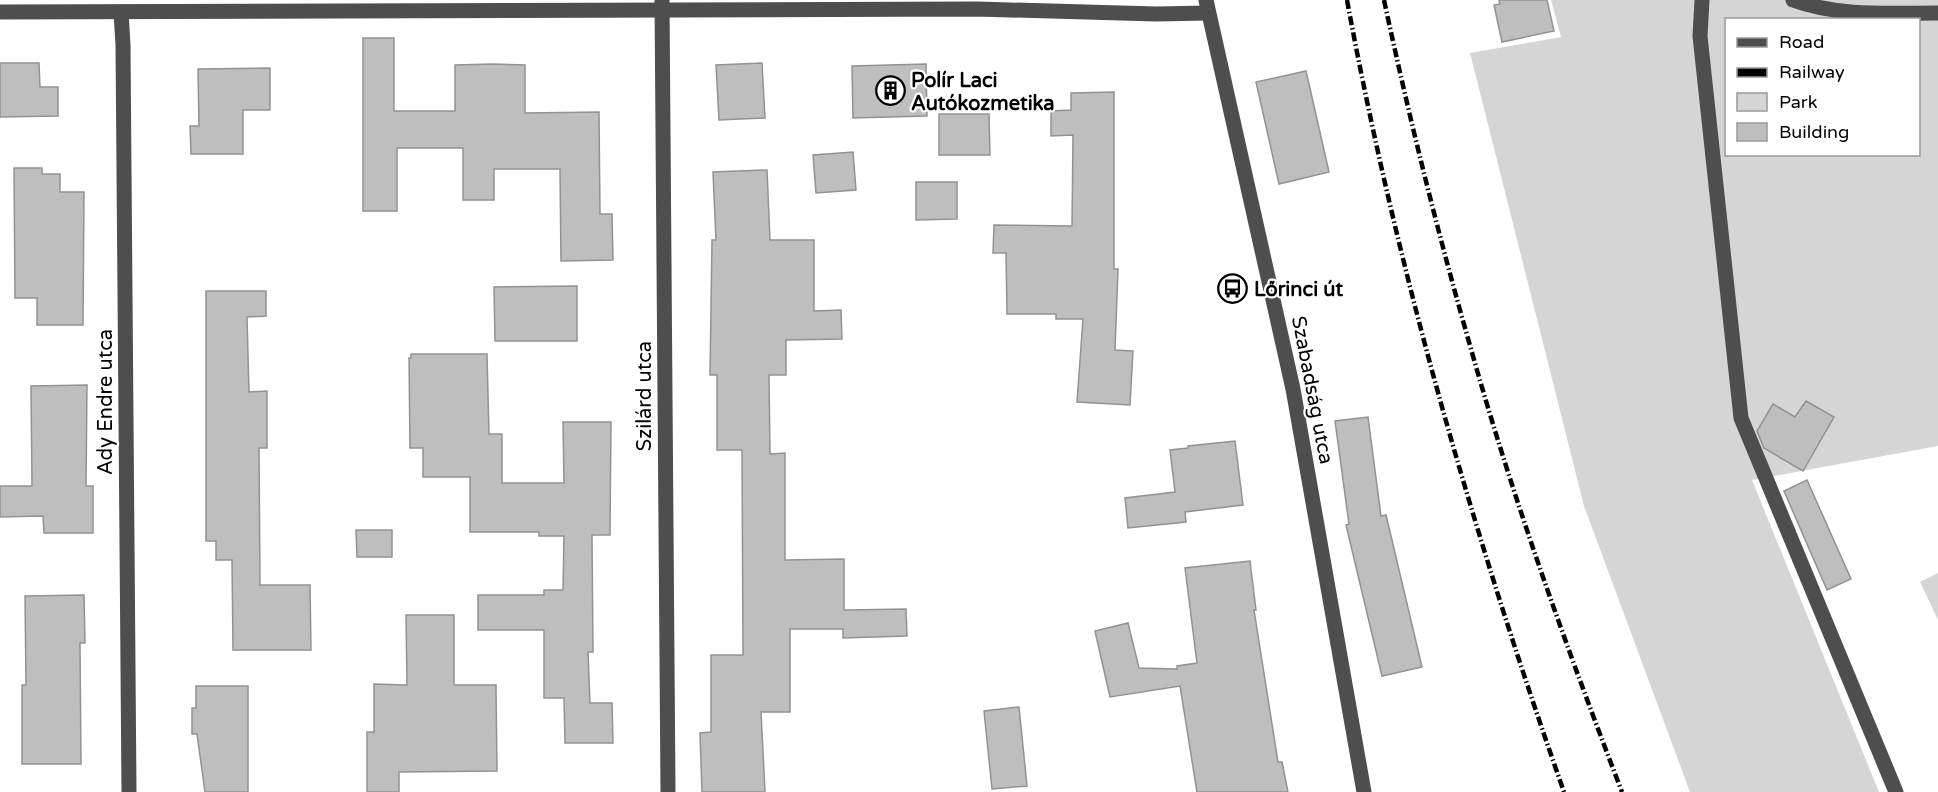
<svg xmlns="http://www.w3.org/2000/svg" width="1938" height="792" font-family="'Varela Round',sans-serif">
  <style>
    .green { fill: #d5d5d5; fill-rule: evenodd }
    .building { fill: #bebebe; stroke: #929292; stroke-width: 1.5 }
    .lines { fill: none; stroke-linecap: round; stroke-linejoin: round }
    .minor { stroke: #4e4e4e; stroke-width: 15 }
    .rail { stroke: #000; stroke-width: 4.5; stroke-dasharray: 9 3 1.5 3; stroke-linecap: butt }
    .labels { text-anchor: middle; stroke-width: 4.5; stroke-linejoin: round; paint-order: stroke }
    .poi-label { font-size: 20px; font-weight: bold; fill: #000; stroke: #fff; text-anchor: start }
    .street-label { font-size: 20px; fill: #000; stroke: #fff }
  </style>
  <rect width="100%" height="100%" fill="#fff"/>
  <g class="green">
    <path d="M 1551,0 L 1938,0 L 1938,446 L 1752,480 L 1879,792 L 1690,792 L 1584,506 L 1470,53 L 1561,37 ZM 1726,20 L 1918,20 L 1918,154 L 1726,154 Z"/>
    <path d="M 1938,573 L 1938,620 L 1920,582 Z"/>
  </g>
  <g class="building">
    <path d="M 1499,0 L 1547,0 L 1554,31 L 1502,42 L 1494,5 L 1500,4 Z"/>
    <path d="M 363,38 L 394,38 L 394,111 L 455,111 L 455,65 L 492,64 L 525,65 L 525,113 L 599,112 L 600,214 L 612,214 L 613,260 L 561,261 L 560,169 L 494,169 L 494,200 L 463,200 L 463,148 L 397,148 L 397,211 L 363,211 Z"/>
    <path d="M 0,63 L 39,63 L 40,87 L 58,87 L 58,116 L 0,117 Z"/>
    <path d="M 762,63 L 765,118 L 719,120 L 716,65 Z"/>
    <path d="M 926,64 L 927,116 L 853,118 L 852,66 Z"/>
    <path d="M 270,68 L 270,110 L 243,110 L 243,154 L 191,154 L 190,126 L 199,126 L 198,69 Z"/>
    <path d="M 1306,71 L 1329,172 L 1279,184 L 1256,82 Z"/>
    <path d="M 1114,92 L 1114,269 L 1118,269 L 1115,350 L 1133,351 L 1130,405 L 1077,402 L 1083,319 L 1056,319 L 1056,314 L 1007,314 L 1006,253 L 993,253 L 994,225 L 1072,226 L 1073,135 L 1051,136 L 1051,111 L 1071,110 L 1071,93 Z"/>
    <path d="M 939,114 L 989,114 L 990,155 L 939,155 Z"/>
    <path d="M 853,152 L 856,190 L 816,193 L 813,155 Z"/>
    <path d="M 14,168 L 42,168 L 42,174 L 60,174 L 60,192 L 84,192 L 83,325 L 37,325 L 37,298 L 15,298 Z"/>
    <path d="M 767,170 L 770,240 L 814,240 L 814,311 L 841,310 L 842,339 L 786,340 L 786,375 L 769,375 L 770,454 L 785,453 L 785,560 L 844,559 L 844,610 L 906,609 L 907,636 L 843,638 L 843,629 L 790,629 L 790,712 L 761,712 L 765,792 L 702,792 L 700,733 L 711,732 L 711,655 L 743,655 L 742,450 L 717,450 L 717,375 L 710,375 L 712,240 L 716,240 L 713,172 Z"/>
    <path d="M 916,182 L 957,182 L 957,219 L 916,220 Z"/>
    <path d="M 577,286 L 577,341 L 495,341 L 494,287 Z"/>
    <path d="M 206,291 L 266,291 L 266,316 L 247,317 L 249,392 L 267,391 L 267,448 L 259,448 L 260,585 L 310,585 L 311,650 L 233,650 L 232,560 L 216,560 L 216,541 L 206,541 Z"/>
    <path d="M 411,354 L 487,354 L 489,434 L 502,434 L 502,483 L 564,483 L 563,422 L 611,422 L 610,535 L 592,535 L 593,652 L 588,652 L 590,703 L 612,703 L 613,743 L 565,743 L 564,698 L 544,698 L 544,630 L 478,630 L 478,595 L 544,595 L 544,590 L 563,590 L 564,536 L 539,536 L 539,532 L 470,532 L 470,477 L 423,477 L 423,448 L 410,448 L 409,358 L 411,358 Z"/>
    <path d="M 87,385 L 86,486 L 93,486 L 93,533 L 44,533 L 43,516 L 0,517 L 0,486 L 32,486 L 31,386 Z"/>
    <path d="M 1806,401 L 1834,417 L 1803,471 L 1764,448 L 1757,431 L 1773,404 L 1795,417 Z"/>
    <path d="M 1368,417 L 1381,516 L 1386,515 L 1422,667 L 1382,676 L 1346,525 L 1349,524 L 1335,421 Z"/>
    <path d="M 1235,441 L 1243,505 L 1185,512 L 1186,522 L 1128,528 L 1125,498 L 1175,492 L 1170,450 L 1188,448 L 1188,446 Z"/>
    <path d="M 1807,480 L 1851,579 L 1827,590 L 1784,491 Z"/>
    <path d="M 356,530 L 392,530 L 392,557 L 357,557 Z"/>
    <path d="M 1250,561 L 1256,610 L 1254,610 L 1278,762 L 1282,762 L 1288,792 L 1197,792 L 1180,686 L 1110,697 L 1095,631 L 1128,623 L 1139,668 L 1177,669 L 1177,666 L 1197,663 L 1185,568 Z"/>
    <path d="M 84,595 L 85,643 L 80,643 L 81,764 L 22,764 L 22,685 L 26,685 L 25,596 Z"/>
    <path d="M 406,615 L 454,615 L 454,685 L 496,685 L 497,771 L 399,772 L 399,792 L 367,792 L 367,732 L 374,732 L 374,684 L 407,685 Z"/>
    <path d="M 196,686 L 248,686 L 248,792 L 205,792 L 197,734 L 192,734 L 192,708 L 196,708 Z"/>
    <path d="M 1019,707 L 1027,786 L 992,789 L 984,711 Z"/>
  </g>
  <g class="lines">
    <g class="minor">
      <path d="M 662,0 L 668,792"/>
      <path d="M 1206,0 L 1293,389 L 1364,792"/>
      <path d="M 1702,0 L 1700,36 L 1741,418 L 1896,792"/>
      <path d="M 1793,0 C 1839,17 1890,13 1938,13"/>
      <path d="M 0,12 L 977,9 L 1156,14 L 1208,13"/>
      <path d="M 121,12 L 123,45 L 129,792"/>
    </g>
    <g class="rail">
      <path d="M 1347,0 C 1397,270 1473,533 1564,792"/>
      <path d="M 1384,0 C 1409,117 1438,234 1471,349 C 1513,499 1566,646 1622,792"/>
    </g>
  </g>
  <defs>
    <symbol id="building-ring" viewBox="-11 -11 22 22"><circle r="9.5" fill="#fff" stroke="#000" stroke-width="1.5"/><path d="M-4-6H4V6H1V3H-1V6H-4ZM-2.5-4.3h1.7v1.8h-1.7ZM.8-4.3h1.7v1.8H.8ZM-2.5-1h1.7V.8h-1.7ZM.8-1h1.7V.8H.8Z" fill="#000"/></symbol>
    <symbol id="bus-ring" viewBox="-11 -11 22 22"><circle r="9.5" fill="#fff" stroke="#000" stroke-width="1.5"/><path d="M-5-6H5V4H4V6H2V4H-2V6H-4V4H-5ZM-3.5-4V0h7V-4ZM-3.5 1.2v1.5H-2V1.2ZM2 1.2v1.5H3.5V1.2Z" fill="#000"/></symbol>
  </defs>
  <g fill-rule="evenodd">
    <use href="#building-ring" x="874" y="74" width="33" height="33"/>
    <use href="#bus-ring" x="1216" y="272" width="33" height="33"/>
  </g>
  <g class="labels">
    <g class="poi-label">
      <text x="911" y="87">Polír Laci<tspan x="911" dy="23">Autókozmetika</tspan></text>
      <text x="1254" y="296">Lőrinci út</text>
    </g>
    <g class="street-label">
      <text transform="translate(1313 390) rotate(79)" y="7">Szabadság utca</text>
      <text transform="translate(644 396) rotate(-90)" y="7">Szilárd utca</text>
      <text transform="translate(105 402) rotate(-90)" y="7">Ady Endre utca</text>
    </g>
  </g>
  <rect x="1725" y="18" width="195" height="138" fill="#ffffff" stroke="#999999" stroke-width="1.5"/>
  <rect x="1737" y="38" width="30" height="9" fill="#4e4e4e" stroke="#999999" stroke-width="1.5"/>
  <text x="1779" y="48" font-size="18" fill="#000000">Road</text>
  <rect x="1737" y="68" width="30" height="9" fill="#000000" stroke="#999999" stroke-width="1.5"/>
  <text x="1779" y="78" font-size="18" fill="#000000">Railway</text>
  <rect x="1737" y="93" width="30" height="18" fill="#d5d5d5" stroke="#999999" stroke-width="1.5"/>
  <text x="1779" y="108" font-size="18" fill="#000000">Park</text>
  <rect x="1737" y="123" width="30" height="18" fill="#bebebe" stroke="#999999" stroke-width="1.5"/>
  <text x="1779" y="138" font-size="18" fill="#000000">Building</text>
</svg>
